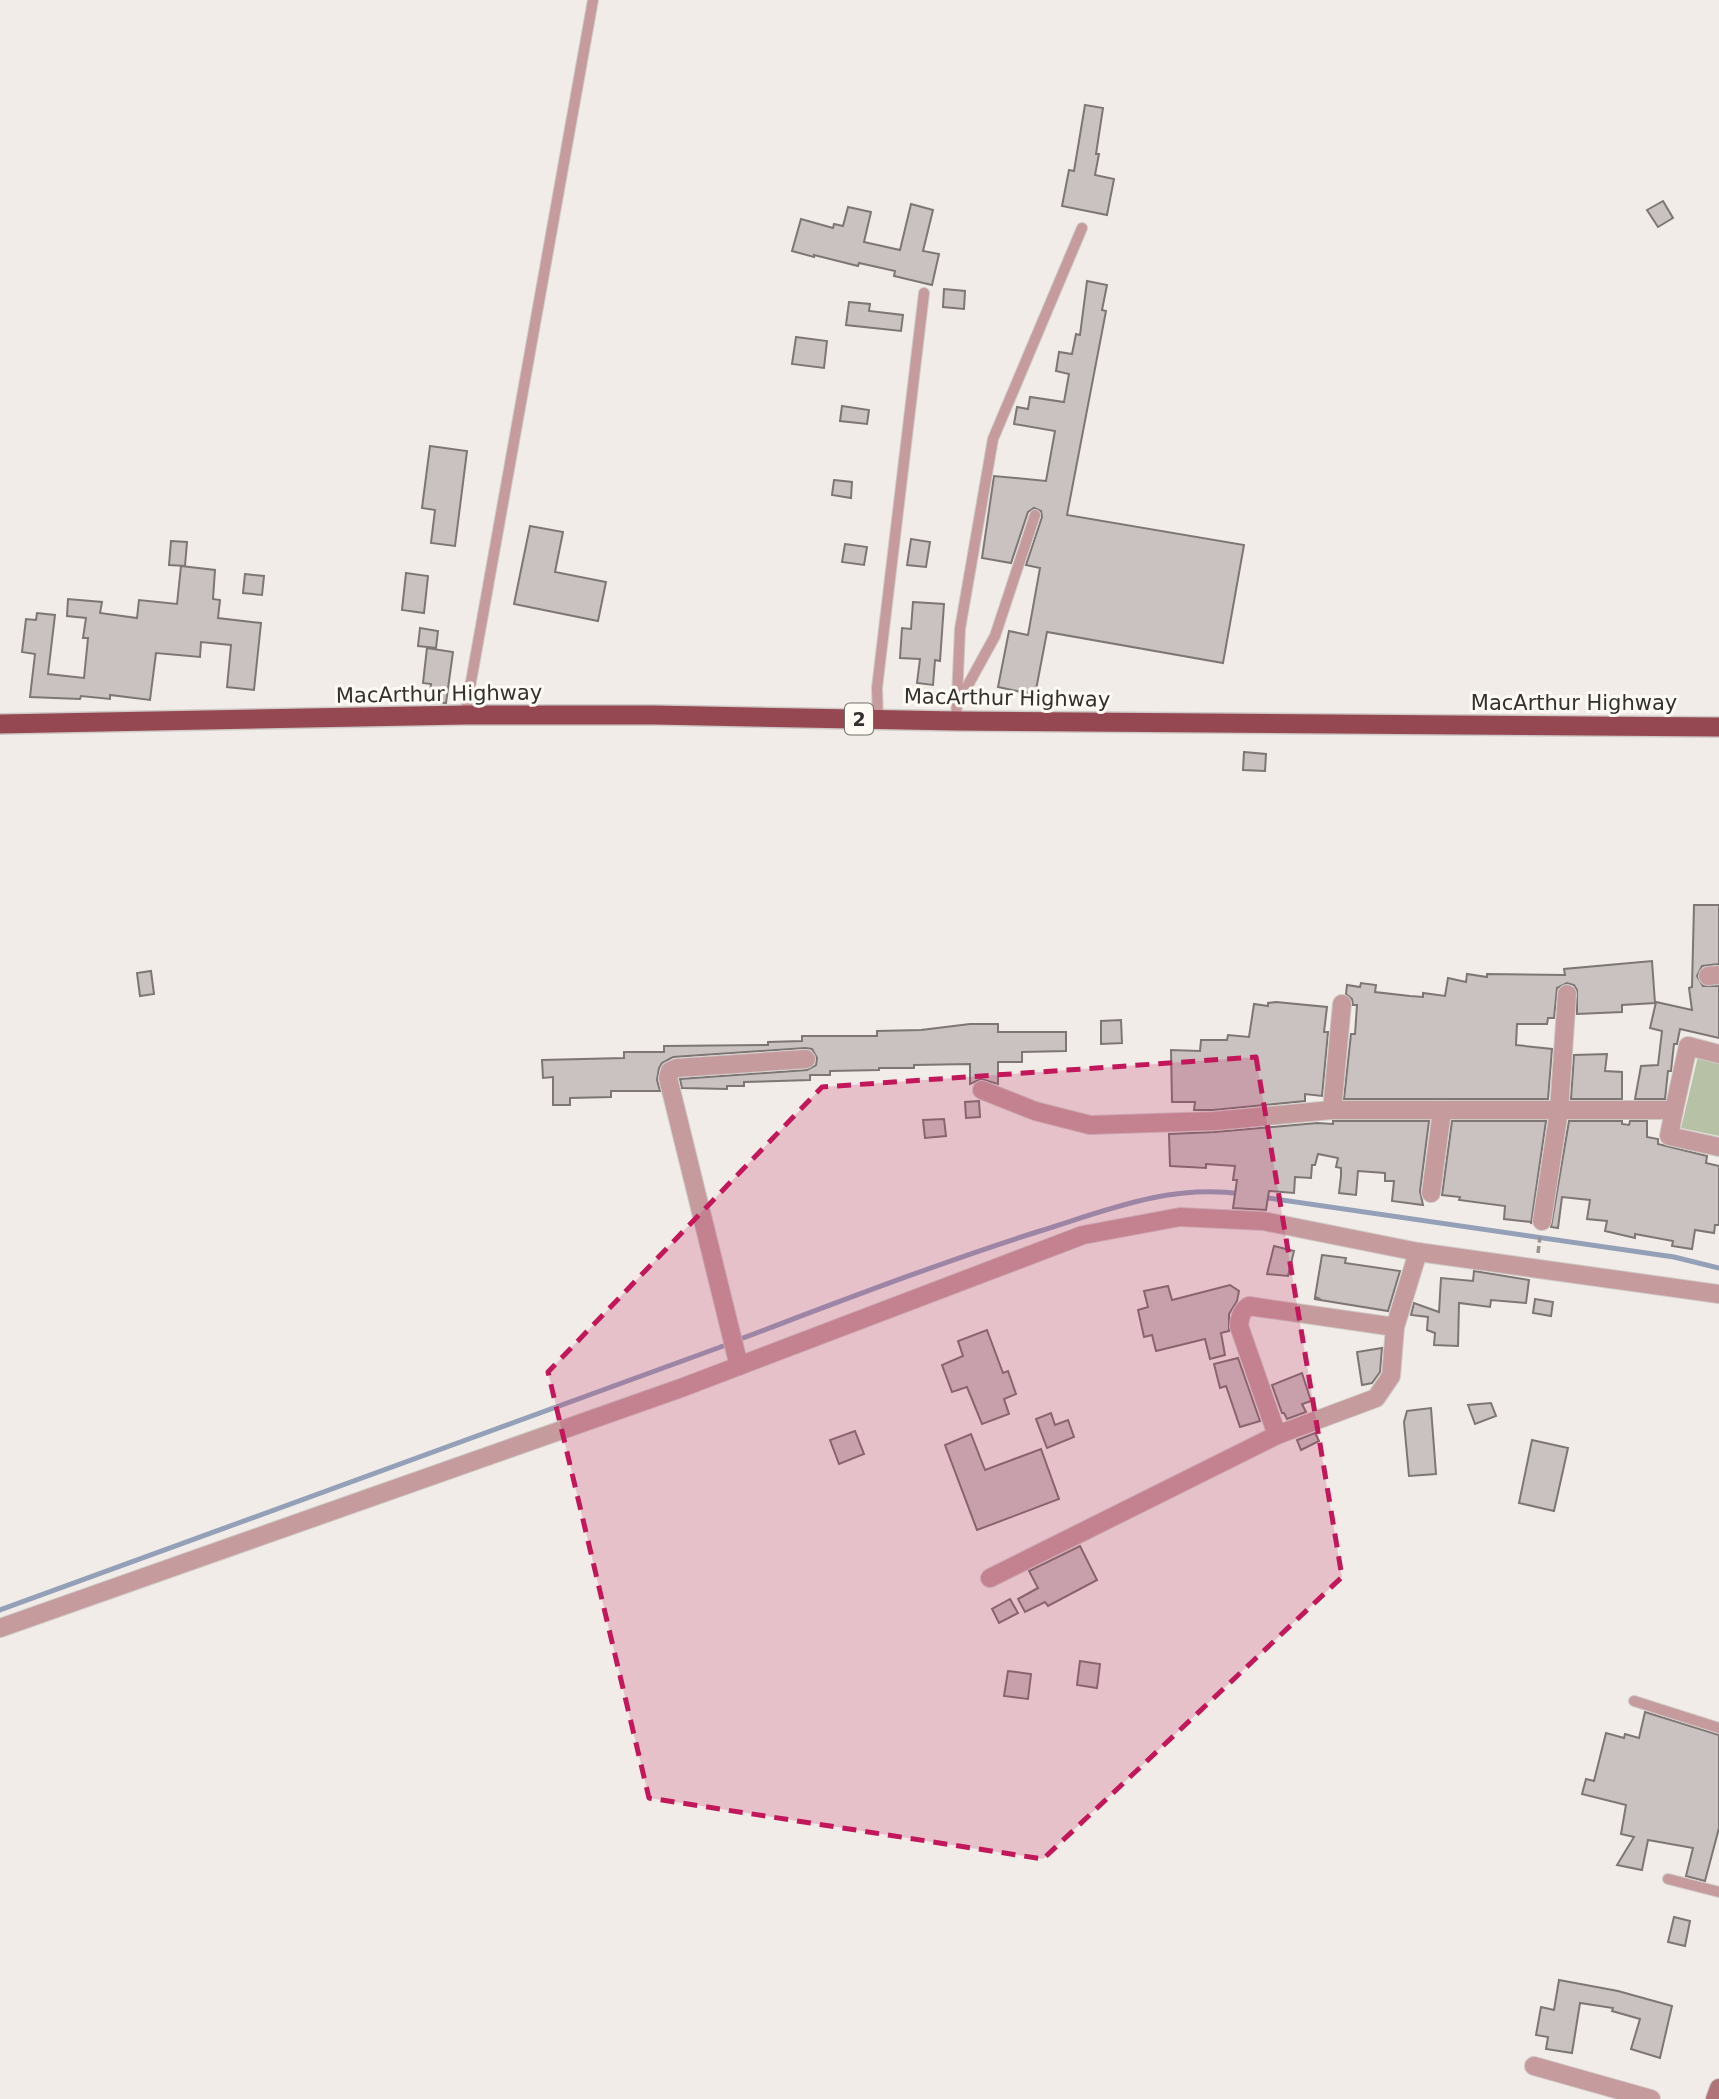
<svg xmlns="http://www.w3.org/2000/svg" width="1719" height="2099" font-family="'DejaVu Sans',sans-serif">
  <style>
    .green { fill: #b7c1a5 }
    .lines { fill: none; stroke-linecap: round; stroke-linejoin: round }
    .stream { stroke: #93a0b8; stroke-width: 5 }
    .building { fill: #c9c2c0; stroke: #7d7675; stroke-width: 2 }
    .service-casing { stroke: #cfcac6; stroke-width: 12 }
    .minor-casing { stroke: #cfcac6; stroke-width: 20 }
    .secondary-casing { stroke: #cfcac6; stroke-width: 20 }
    .trunk-casing { stroke: #cfcac6; stroke-width: 22 }
    .path { stroke: #989491; stroke-width: 3.5; stroke-dasharray: 7 3.5; stroke-linecap: butt }
    .service { stroke: #c59b9e; stroke-width: 10 }
    .minor { stroke: #c59b9e; stroke-width: 18 }
    .secondary { stroke: #af7378; stroke-width: 18 }
    .trunk { stroke: #964852; stroke-width: 19 }
    .marked { fill: #c2185b; fill-opacity: 0.2; stroke: #c2185b; stroke-width: 5; stroke-dasharray: 14 9; stroke-linejoin: round }
    .labels { text-anchor: middle; stroke-width: 6; stroke-linejoin: round; paint-order: stroke }
    .shield { fill: #fefaf4; stroke: #706d6a; stroke-width: 2 }
    .shield-label { font-size: 19px; font-weight: bold; fill: #33312f }
    .street-label { font-size: 21px; fill: #33312f; stroke: #fefaf4 }
  </style>
  <rect width="100%" height="100%" fill="#f1ece7"/>
  <path class="green" d="M 1698,1056 L 1719,1061 L 1719,1136 L 1681,1128 Z"/>
  <g class="lines">
    <g class="stream">
      <path d="M 1262,1197 L 1674,1257 L 1719,1268"/>
      <path d="M 743,1338 C 841,1301 939,1263 1040,1231 C 1107,1210 1169,1184 1242,1194"/>
      <path d="M 0,1610 L 726,1345"/>
    </g>
  </g>
  <g class="building">
    <path d="M 1085,105 L 1103,108 L 1096,154 L 1099,154 L 1095,175 L 1114,179 L 1107,215 L 1062,206 L 1069,170 L 1074,171 Z"/>
    <path d="M 1663,201 L 1673,218 L 1658,227 L 1647,210 Z"/>
    <path d="M 911,204 L 933,210 L 923,251 L 939,254 L 932,285 L 894,276 L 895,271 L 859,263 L 858,266 L 814,255 L 814,257 L 792,251 L 801,219 L 833,228 L 834,224 L 843,226 L 848,207 L 871,212 L 864,242 L 900,250 Z"/>
    <path d="M 1087,281 L 1107,285 L 1102,310 L 1106,311 L 1067,515 L 1244,545 L 1223,663 L 1047,632 L 1035,695 L 998,687 L 1009,631 L 1028,635 L 1040,568 L 1026,565 L 1042,517 L 1041,511 L 1034,508 L 1028,512 L 1011,563 L 982,558 L 994,476 L 1046,481 L 1055,431 L 1014,424 L 1017,407 L 1028,409 L 1030,397 L 1064,402 L 1069,374 L 1056,371 L 1059,352 L 1072,354 L 1076,334 L 1080,335 Z"/>
    <path d="M 944,289 L 965,291 L 964,309 L 943,307 Z"/>
    <path d="M 849,302 L 870,304 L 869,311 L 903,315 L 901,331 L 846,325 Z"/>
    <path d="M 796,337 L 827,341 L 824,368 L 792,364 Z"/>
    <path d="M 842,406 L 869,410 L 867,424 L 840,421 Z"/>
    <path d="M 430,446 L 467,451 L 455,546 L 431,543 L 435,510 L 422,508 Z"/>
    <path d="M 834,480 L 852,482 L 851,498 L 832,495 Z"/>
    <path d="M 530,526 L 563,532 L 555,572 L 606,582 L 598,621 L 514,604 Z"/>
    <path d="M 911,539 L 930,542 L 926,567 L 907,565 Z"/>
    <path d="M 171,541 L 187,542 L 185,566 L 169,565 Z"/>
    <path d="M 845,544 L 867,547 L 864,565 L 842,562 Z"/>
    <path d="M 181,566 L 215,570 L 213,599 L 220,600 L 218,618 L 261,623 L 254,690 L 227,687 L 231,645 L 201,642 L 200,657 L 156,653 L 150,700 L 110,695 L 110,699 L 81,696 L 80,699 L 30,697 L 35,654 L 22,652 L 26,619 L 36,620 L 37,613 L 55,615 L 48,674 L 84,678 L 88,638 L 83,638 L 86,618 L 67,616 L 68,599 L 102,602 L 100,613 L 137,618 L 139,600 L 177,604 Z"/>
    <path d="M 406,573 L 428,576 L 424,613 L 402,610 Z"/>
    <path d="M 245,574 L 264,576 L 262,595 L 243,593 Z"/>
    <path d="M 913,602 L 944,604 L 940,661 L 935,660 L 933,685 L 917,683 L 920,659 L 900,658 L 902,628 L 911,629 Z"/>
    <path d="M 420,628 L 438,631 L 436,648 L 418,646 Z"/>
    <path d="M 427,648 L 453,652 L 446,703 L 429,702 L 431,684 L 423,683 Z"/>
    <path d="M 1244,752 L 1266,754 L 1265,771 L 1243,770 Z"/>
    <path d="M 1694,905 L 1719,905 L 1719,964 L 1702,966 L 1697,976 L 1703,986 L 1719,986 L 1719,1038 L 1680,1029 L 1677,1044 L 1674,1044 L 1671,1071 L 1668,1071 L 1665,1099 L 1635,1099 L 1641,1066 L 1658,1065 L 1662,1031 L 1650,1028 L 1656,1002 L 1692,1010 L 1689,988 L 1692,987 Z"/>
    <path d="M 1652,961 L 1655,1003 L 1622,1005 L 1622,1012 L 1577,1014 L 1577,990 L 1574,985 L 1567,983 L 1557,988 L 1554,1018 L 1548,1018 L 1547,1024 L 1517,1024 L 1516,1045 L 1552,1049 L 1548,1099 L 1344,1099 L 1351,1034 L 1355,1034 L 1357,1005 L 1353,1005 L 1352,999 L 1346,994 L 1347,985 L 1360,987 L 1361,983 L 1376,985 L 1375,992 L 1410,996 L 1423,997 L 1423,993 L 1445,996 L 1448,978 L 1466,982 L 1467,974 L 1487,977 L 1487,974 L 1565,975 L 1564,969 Z"/>
    <path d="M 151,971 L 154,994 L 140,996 L 137,973 Z"/>
    <path d="M 1276,1002 L 1327,1007 L 1324,1032 L 1328,1032 L 1322,1096 L 1305,1094 L 1305,1101 L 1213,1110 L 1194,1110 L 1195,1102 L 1172,1102 L 1171,1050 L 1200,1051 L 1201,1040 L 1227,1040 L 1228,1035 L 1249,1037 L 1254,1004 L 1268,1006 L 1268,1003 Z"/>
    <path d="M 1121,1020 L 1122,1043 L 1101,1044 L 1101,1021 Z"/>
    <path d="M 970,1024 L 998,1024 L 998,1032 L 1066,1032 L 1066,1051 L 1022,1052 L 1022,1062 L 998,1062 L 998,1084 L 981,1079 L 970,1084 L 970,1064 L 914,1065 L 914,1068 L 879,1068 L 879,1070 L 830,1071 L 830,1075 L 810,1075 L 810,1080 L 744,1082 L 744,1086 L 727,1086 L 727,1089 L 682,1088 L 680,1079 L 807,1070 L 816,1065 L 817,1058 L 812,1049 L 805,1048 L 673,1057 L 662,1063 L 659,1068 L 657,1080 L 660,1091 L 611,1091 L 611,1097 L 570,1098 L 570,1105 L 553,1105 L 553,1077 L 543,1078 L 542,1060 L 624,1058 L 624,1052 L 664,1052 L 664,1046 L 768,1045 L 768,1042 L 802,1041 L 802,1036 L 877,1036 L 877,1031 L 921,1030 Z"/>
    <path d="M 1607,1054 L 1605,1071 L 1622,1072 L 1622,1099 L 1571,1099 L 1574,1055 Z"/>
    <path d="M 979,1101 L 980,1117 L 966,1118 L 965,1102 Z"/>
    <path d="M 944,1119 L 946,1136 L 925,1138 L 923,1120 Z"/>
    <path d="M 1333,1121 L 1429,1121 L 1420,1191 L 1423,1205 L 1392,1201 L 1394,1181 L 1385,1181 L 1385,1173 L 1358,1171 L 1356,1195 L 1339,1193 L 1341,1176 L 1341,1168 L 1336,1167 L 1338,1158 L 1318,1154 L 1315,1165 L 1312,1165 L 1311,1178 L 1295,1177 L 1294,1193 L 1269,1191 L 1266,1210 L 1233,1208 L 1237,1180 L 1233,1180 L 1235,1166 L 1206,1164 L 1206,1168 L 1170,1166 L 1169,1134 L 1215,1132 L 1317,1123 L 1333,1124 Z"/>
    <path d="M 1452,1121 L 1546,1121 L 1531,1224 L 1531,1222 L 1504,1219 L 1505,1206 L 1459,1200 L 1460,1197 L 1442,1195 Z"/>
    <path d="M 1569,1121 L 1622,1121 L 1622,1124 L 1629,1125 L 1630,1121 L 1647,1121 L 1647,1137 L 1658,1139 L 1658,1144 L 1707,1156 L 1706,1163 L 1719,1166 L 1719,1225 L 1715,1225 L 1714,1233 L 1695,1230 L 1692,1249 L 1672,1246 L 1673,1241 L 1635,1234 L 1635,1238 L 1605,1231 L 1607,1221 L 1587,1219 L 1590,1200 L 1562,1197 L 1558,1228 L 1551,1227 Z"/>
    <path d="M 1274,1246 L 1294,1251 L 1288,1276 L 1267,1274 Z"/>
    <path d="M 1322,1255 L 1346,1258 L 1345,1263 L 1400,1271 L 1388,1311 L 1314,1299 L 1318,1298 L 1315,1297 Z"/>
    <path d="M 1474,1271 L 1529,1280 L 1526,1303 L 1491,1300 L 1490,1307 L 1459,1303 L 1458,1346 L 1434,1345 L 1435,1333 L 1427,1330 L 1428,1317 L 1411,1315 L 1414,1303 L 1439,1312 L 1441,1278 L 1473,1281 Z"/>
    <path d="M 1230,1285 L 1239,1291 L 1237,1301 L 1229,1314 L 1229,1331 L 1221,1333 L 1225,1355 L 1210,1359 L 1205,1339 L 1156,1351 L 1152,1335 L 1144,1337 L 1138,1310 L 1148,1307 L 1144,1291 L 1168,1286 L 1172,1300 Z"/>
    <path d="M 1535,1299 L 1553,1302 L 1551,1316 L 1533,1313 Z"/>
    <path d="M 987,1330 L 1003,1373 L 1008,1371 L 1016,1394 L 1004,1399 L 1009,1414 L 982,1424 L 967,1387 L 952,1392 L 942,1365 L 963,1356 L 958,1341 Z"/>
    <path d="M 1382,1348 L 1380,1372 L 1372,1383 L 1362,1385 L 1357,1352 Z"/>
    <path d="M 1238,1358 L 1260,1421 L 1240,1427 L 1226,1386 L 1220,1388 L 1214,1364 Z"/>
    <path d="M 1302,1373 L 1311,1401 L 1302,1404 L 1306,1412 L 1287,1419 L 1284,1413 L 1282,1413 L 1272,1385 Z"/>
    <path d="M 1491,1403 L 1496,1416 L 1475,1424 L 1468,1405 Z"/>
    <path d="M 1431,1408 L 1436,1474 L 1409,1476 L 1404,1422 L 1407,1411 Z"/>
    <path d="M 1051,1413 L 1055,1425 L 1068,1420 L 1074,1437 L 1047,1448 L 1036,1419 Z"/>
    <path d="M 855,1431 L 864,1454 L 839,1464 L 830,1440 Z"/>
    <path d="M 1315,1433 L 1319,1441 L 1301,1450 L 1297,1440 Z"/>
    <path d="M 971,1434 L 985,1470 L 1041,1449 L 1059,1499 L 977,1530 L 945,1445 Z"/>
    <path d="M 1532,1440 L 1568,1448 L 1554,1511 L 1519,1503 Z"/>
    <path d="M 1080,1546 L 1097,1580 L 1048,1606 L 1045,1602 L 1025,1612 L 1018,1599 L 1038,1588 L 1029,1571 Z"/>
    <path d="M 1010,1599 L 1018,1613 L 999,1623 L 992,1609 Z"/>
    <path d="M 1080,1661 L 1100,1664 L 1097,1688 L 1077,1685 Z"/>
    <path d="M 1008,1671 L 1031,1674 L 1028,1699 L 1004,1696 Z"/>
    <path d="M 1645,1712 L 1719,1735 L 1719,1828 L 1705,1881 L 1686,1876 L 1693,1848 L 1648,1840 L 1642,1870 L 1617,1865 L 1634,1837 L 1621,1834 L 1626,1805 L 1582,1794 L 1586,1779 L 1594,1781 L 1606,1733 L 1624,1738 L 1625,1734 L 1639,1738 Z"/>
    <path d="M 1674,1917 L 1690,1921 L 1685,1946 L 1668,1942 Z"/>
    <path d="M 1559,1980 L 1618,1991 L 1672,2006 L 1660,2058 L 1631,2049 L 1640,2019 L 1612,2011 L 1613,2008 L 1580,2003 L 1572,2053 L 1546,2049 L 1548,2037 L 1536,2035 L 1541,2007 L 1554,2010 Z"/>
  </g>
  <g class="lines">
    <defs>
      <g id="service">
        <path d="M 957,705 L 995,636 L 1035,515"/>
        <path d="M 465,715 L 593,0"/>
        <path d="M 878,719 L 877,688 L 924,293"/>
        <path d="M 956,721 L 960,629 L 993,439 L 1082,228"/>
        <path d="M 1634,1701 L 1719,1728"/>
        <path d="M 1668,1879 L 1719,1892"/>
      </g>
      <g id="minor">
        <path d="M 1708,976 L 1719,975"/>
        <path d="M 982,1090 L 1035,1111 L 1090,1125 L 1214,1121 L 1332,1110 L 1674,1110 L 1688,1046 L 1719,1054"/>
        <path d="M 1332,1110 L 1342,1004"/>
        <path d="M 1674,1110 L 1669,1136 L 1719,1147"/>
        <path d="M 1431,1193 L 1442,1111"/>
        <path d="M 1542,1221 L 1559,1111 L 1567,994"/>
        <path d="M 739,1366 L 668,1078 L 670,1071 L 677,1068 L 806,1059"/>
        <path d="M 1277,1435 L 1239,1326 C 1240,1317 1241,1311 1249,1306 L 1395,1327"/>
        <path d="M 990,1578 L 1277,1435 L 1376,1398 L 1391,1376 L 1395,1327 L 1418,1252"/>
        <path d="M 0,1628 L 681,1388 L 1083,1235 L 1180,1217 L 1263,1221 L 1418,1252 L 1719,1294"/>
        <path d="M 1534,2066 L 1651,2099"/>
      </g>
      <path id="secondary" d="M 1715,2099 L 1719,2088"/>
      <path id="trunk" d="M 0,724 L 465,715 L 655,715 L 956,721 L 1719,727"/>
    </defs>
    <use href="#service" class="service-casing"/>
    <use href="#minor" class="minor-casing"/>
    <use href="#secondary" class="secondary-casing"/>
    <use href="#trunk" class="trunk-casing"/>
    <path class="path" d="M 1538,1253 L 1540,1237"/>
    <use href="#service" class="service"/>
    <use href="#minor" class="minor"/>
    <use href="#secondary" class="secondary"/>
    <use href="#trunk" class="trunk"/>
  </g>
  <path class="marked" d="M 1256,1057 L 1342,1577 L 1043,1859 L 649,1798 L 548,1372 L 822,1087 Z"/>
  <g class="labels">
    <rect class="shield" x="845" y="703.5" width="28" height="31" rx="5"/>
    <g class="shield-label">
      <text x="859" y="726">2</text>
    </g>
    <g class="street-label">
      <text transform="translate(439 694) rotate(-1)" y="7">MacArthur Highway</text>
      <text transform="translate(1007 698) rotate(1)" y="7">MacArthur Highway</text>
      <text x="1574" y="710">MacArthur Highway</text>
    </g>
  </g>
</svg>
